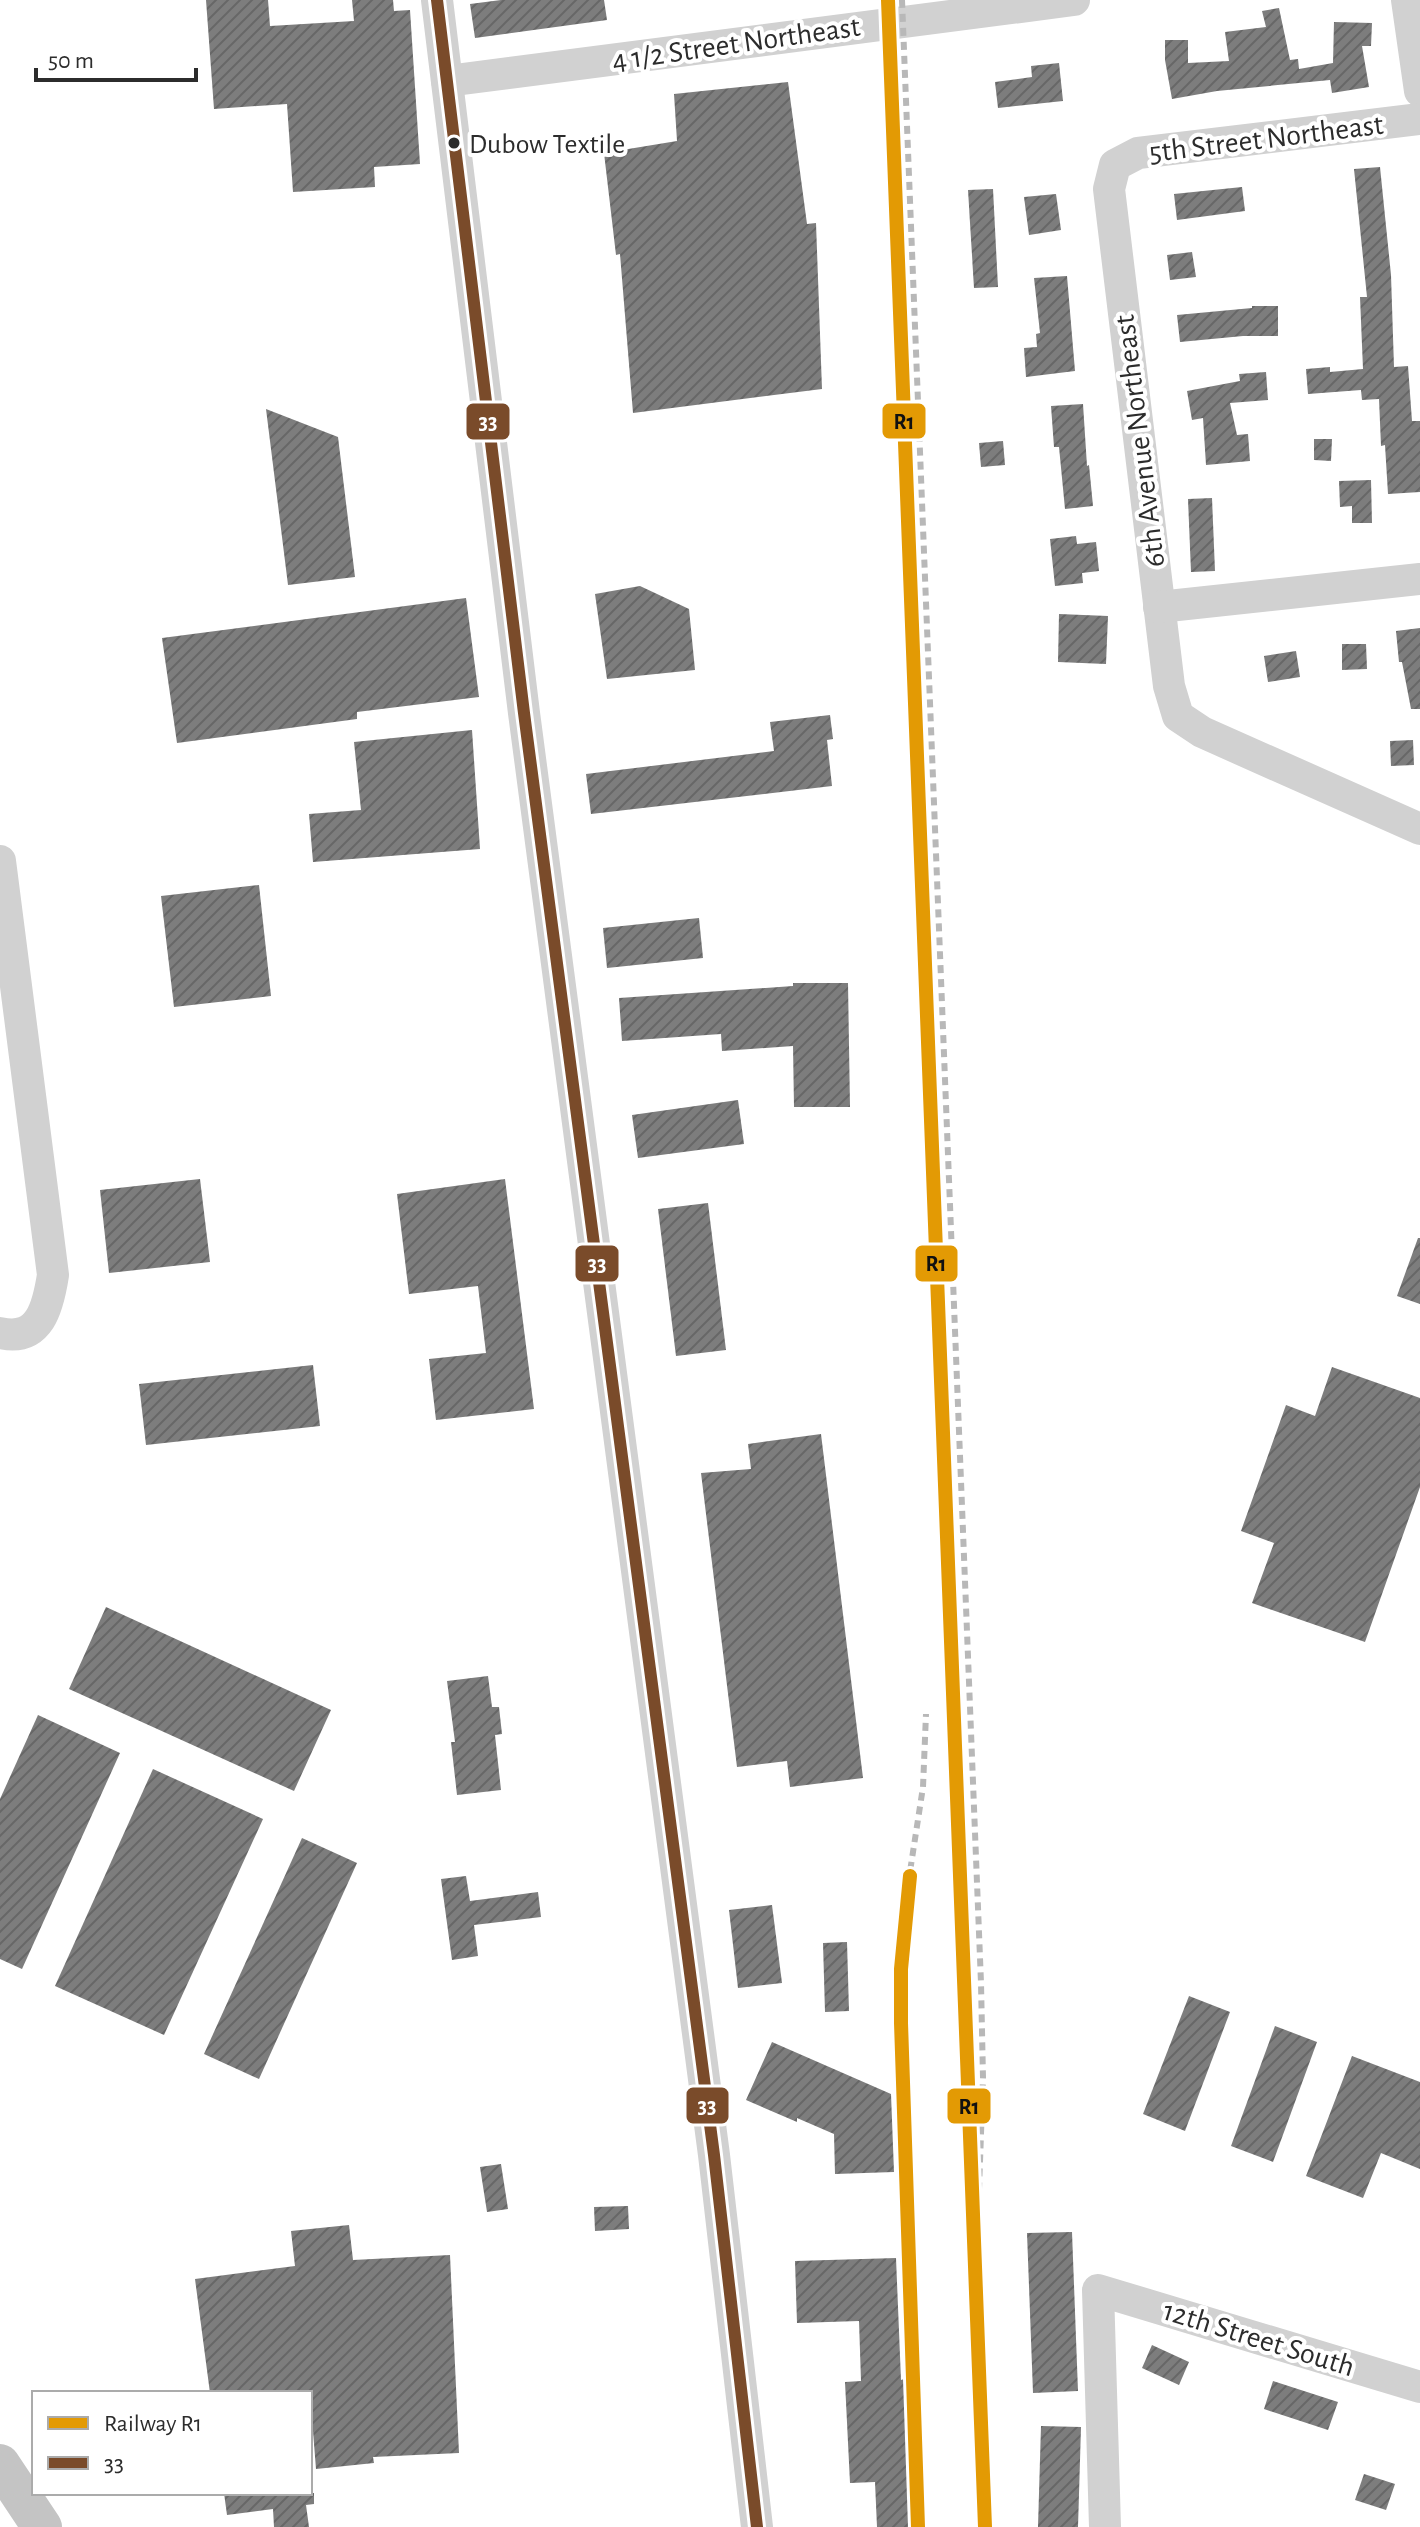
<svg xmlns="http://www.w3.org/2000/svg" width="1420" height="2527" font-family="'Alegreya Sans',sans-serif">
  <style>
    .building { fill: url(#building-hatch) }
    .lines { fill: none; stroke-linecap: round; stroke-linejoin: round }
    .minor { stroke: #d1d1d1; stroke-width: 32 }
    .major { stroke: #c4c4c4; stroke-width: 40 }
    .rail { stroke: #b8b8b8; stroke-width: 6; stroke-dasharray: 8 6; stroke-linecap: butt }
    .bus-1-casing { stroke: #fff; stroke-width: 18 }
    .bus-1 { stroke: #7a4b2a; stroke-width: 12 }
    .rail-1-casing { stroke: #fff; stroke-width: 20 }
    .rail-1 { stroke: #e39a04; stroke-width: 14 }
    .bus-dot { fill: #2c2c2c; stroke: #fff; stroke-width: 3 }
    .labels { text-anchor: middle; stroke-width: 8; stroke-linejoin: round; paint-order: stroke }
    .bus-label { font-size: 28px; fill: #2c2c2c; stroke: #fff; text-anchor: start }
    .street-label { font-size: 30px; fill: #2c2c2c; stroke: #fff }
    .line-badge { stroke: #fff; stroke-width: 3 }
    .badge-label { font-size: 22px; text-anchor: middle; font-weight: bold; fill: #fff }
    .pale-badge-label { font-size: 22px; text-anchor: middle; font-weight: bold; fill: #111 }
  </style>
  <defs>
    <pattern id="building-hatch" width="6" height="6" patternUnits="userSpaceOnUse" patternTransform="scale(2)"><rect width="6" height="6" fill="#7d7d7d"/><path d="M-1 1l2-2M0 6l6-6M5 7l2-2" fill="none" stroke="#676767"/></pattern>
  </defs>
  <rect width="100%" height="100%" fill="#fff"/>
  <g class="building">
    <path d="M 206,0 L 268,0 L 270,26 L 354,21 L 352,0 L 393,0 L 394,11 L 410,10 L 420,164 L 374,167 L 375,187 L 293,192 L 287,104 L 214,109 Z"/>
    <path d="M 501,0 L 604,0 L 607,20 L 475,38 L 470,4 Z"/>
    <path d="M 1279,8 L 1290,60 L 1298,59 L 1299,69 L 1333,63 L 1334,22 L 1372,23 L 1371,46 L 1362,46 L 1369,87 L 1332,93 L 1330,80 L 1217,91 L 1172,99 L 1165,60 L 1165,40 L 1188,40 L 1188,63 L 1229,61 L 1225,32 L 1266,27 L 1262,11 Z"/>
    <path d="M 1059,63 L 1063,101 L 998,108 L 995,82 L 1032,77 L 1031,66 Z"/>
    <path d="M 788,82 L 807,224 L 816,223 L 822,389 L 633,413 L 620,254 L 616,255 L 604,153 L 677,141 L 674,94 Z"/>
    <path d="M 1380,167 L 1391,275 L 1394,367 L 1408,366 L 1412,421 L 1420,421 L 1420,492 L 1388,494 L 1385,445 L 1381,446 L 1379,399 L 1362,400 L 1361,390 L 1308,394 L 1306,369 L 1330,367 L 1330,372 L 1363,369 L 1360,297 L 1367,297 L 1354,169 Z"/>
    <path d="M 1242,187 L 1245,211 L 1177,220 L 1174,194 Z"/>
    <path d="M 993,189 L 998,287 L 974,288 L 968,190 Z"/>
    <path d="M 1056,194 L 1061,230 L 1029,235 L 1024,197 Z"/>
    <path d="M 1192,252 L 1196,277 L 1170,280 L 1167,255 Z"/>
    <path d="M 1067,276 L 1075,371 L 1026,377 L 1024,348 L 1037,347 L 1036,334 L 1040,333 L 1034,278 Z"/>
    <path d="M 1252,306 L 1278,306 L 1278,336 L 1243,336 L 1180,342 L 1177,315 L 1252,308 Z"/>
    <path d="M 1266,372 L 1268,400 L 1230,403 L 1237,435 L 1248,434 L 1250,461 L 1206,465 L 1203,418 L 1192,420 L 1187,391 L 1240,381 L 1239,374 Z"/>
    <path d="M 1083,404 L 1087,466 L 1089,465 L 1093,506 L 1065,509 L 1059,447 L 1054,447 L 1051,406 Z"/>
    <path d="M 266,409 L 338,437 L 355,577 L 288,585 Z"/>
    <path d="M 1314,439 L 1332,439 L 1331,461 L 1314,460 Z"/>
    <path d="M 1003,441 L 1005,465 L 981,467 L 979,443 Z"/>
    <path d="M 1371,480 L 1372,523 L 1352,523 L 1352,506 L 1340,507 L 1339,481 Z"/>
    <path d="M 1212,498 L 1215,571 L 1191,572 L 1188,499 Z"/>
    <path d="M 1076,536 L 1077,544 L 1096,542 L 1099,571 L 1082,573 L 1083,583 L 1055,586 L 1050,539 Z"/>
    <path d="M 640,586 L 689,609 L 695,670 L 607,679 L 595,594 Z"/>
    <path d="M 466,598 L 479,697 L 357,712 L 357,719 L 177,743 L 162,638 Z"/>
    <path d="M 1059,614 L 1108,616 L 1106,664 L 1058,662 Z"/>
    <path d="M 1420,628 L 1420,709 L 1411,709 L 1402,662 L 1399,662 L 1396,631 Z"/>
    <path d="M 1342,644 L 1366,644 L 1367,669 L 1342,670 Z"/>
    <path d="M 1296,651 L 1300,677 L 1268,682 L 1264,656 Z"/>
    <path d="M 830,715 L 833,739 L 827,740 L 832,786 L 591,814 L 586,774 L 774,751 L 770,722 Z"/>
    <path d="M 472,730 L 480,849 L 313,862 L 309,814 L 361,810 L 354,742 Z"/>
    <path d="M 1413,740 L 1414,765 L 1391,766 L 1390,741 Z"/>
    <path d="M 259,885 L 271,996 L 174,1007 L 161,896 Z"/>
    <path d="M 699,918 L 703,958 L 607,968 L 603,928 Z"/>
    <path d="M 793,983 L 848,983 L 850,1107 L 794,1107 L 793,1046 L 722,1051 L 721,1034 L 622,1041 L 619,998 L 793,986 Z"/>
    <path d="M 738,1100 L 744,1144 L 638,1158 L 632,1115 Z"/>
    <path d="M 200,1179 L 210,1262 L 109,1273 L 100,1190 Z"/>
    <path d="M 505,1179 L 534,1409 L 436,1420 L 429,1359 L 486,1353 L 478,1286 L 409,1294 L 397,1194 Z"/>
    <path d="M 708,1203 L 726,1350 L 676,1356 L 658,1209 Z"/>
    <path d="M 1418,1238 L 1420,1238 L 1420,1304 L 1397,1296 Z"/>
    <path d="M 313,1365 L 320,1426 L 146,1445 L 139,1384 Z"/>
    <path d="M 1332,1367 L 1420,1398 L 1420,1487 L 1365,1642 L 1252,1603 L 1274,1543 L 1241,1531 L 1286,1405 L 1315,1416 Z"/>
    <path d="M 821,1434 L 863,1778 L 790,1787 L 787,1761 L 737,1767 L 701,1473 L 751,1469 L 748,1444 Z"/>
    <path d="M 106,1607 L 331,1710 L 294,1791 L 69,1689 Z"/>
    <path d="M 488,1676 L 492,1707 L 499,1707 L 502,1734 L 495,1735 L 501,1790 L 457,1795 L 451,1742 L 455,1742 L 447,1681 Z"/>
    <path d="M 38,1715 L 120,1753 L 22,1969 L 0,1959 L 0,1799 Z"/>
    <path d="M 153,1769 L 263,1819 L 164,2035 L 55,1986 Z"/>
    <path d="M 302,1838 L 357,1863 L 259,2079 L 204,2054 Z"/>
    <path d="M 466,1876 L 470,1901 L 538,1892 L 541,1917 L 474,1925 L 478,1956 L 452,1960 L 441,1879 Z"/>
    <path d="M 772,1905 L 782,1983 L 738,1988 L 729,1910 Z"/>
    <path d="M 847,1942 L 849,2011 L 825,2012 L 823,1943 Z"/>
    <path d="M 1189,1996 L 1230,2012 L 1185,2131 L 1143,2114 Z"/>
    <path d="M 1275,2026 L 1317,2042 L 1273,2162 L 1231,2146 Z"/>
    <path d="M 772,2042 L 891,2094 L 894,2172 L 835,2174 L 834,2134 L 797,2118 L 797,2122 L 746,2100 Z"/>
    <path d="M 1352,2056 L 1420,2082 L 1420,2169 L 1381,2153 L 1363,2198 L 1306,2176 Z"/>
    <path d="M 501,2164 L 508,2209 L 487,2212 L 480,2167 Z"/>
    <path d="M 628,2206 L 629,2229 L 595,2231 L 594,2207 Z"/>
    <path d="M 349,2225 L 353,2260 L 450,2255 L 459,2453 L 373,2457 L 374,2463 L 316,2469 L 310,2393 L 210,2393 L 195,2279 L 295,2266 L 291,2231 Z"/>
    <path d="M 1072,2232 L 1078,2391 L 1033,2393 L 1027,2233 Z"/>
    <path d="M 896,2258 L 901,2380 L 904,2379 L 912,2527 L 877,2527 L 875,2482 L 850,2483 L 845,2382 L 861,2381 L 859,2321 L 797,2323 L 795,2261 Z"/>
    <path d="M 1152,2345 L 1189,2362 L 1179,2385 L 1142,2368 Z"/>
    <path d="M 1273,2381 L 1338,2402 L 1328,2430 L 1264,2409 Z"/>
    <path d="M 1041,2426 L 1081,2427 L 1078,2527 L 1038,2527 Z"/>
    <path d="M 1364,2474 L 1395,2484 L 1386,2510 L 1355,2500 Z"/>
    <path d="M 224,2493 L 314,2493 L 314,2504 L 306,2505 L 309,2527 L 274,2527 L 273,2509 L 227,2515 Z"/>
  </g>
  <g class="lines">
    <g class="minor">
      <path d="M 437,0 L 524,713 L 714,2155 L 757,2527"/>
      <path d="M 1407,0 L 1420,91"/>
      <path d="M 447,81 L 1074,0"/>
      <path d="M 1420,119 L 1138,153 L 1115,165 L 1109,189 L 1169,686 L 1178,716 L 1202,732 L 1420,829"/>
      <path d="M 1159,607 L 1420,579"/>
      <path d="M 0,861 L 53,1275 C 48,1307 40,1342 0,1333"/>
      <path d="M 1105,2527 L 1098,2290 L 1420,2387"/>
    </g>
    <path class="major" d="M 0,2464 L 42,2527"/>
    <g class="rail">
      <path d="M 902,0 L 981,1983 L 983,2078 L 976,2273"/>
      <path d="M 918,2527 L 902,2082 L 901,1969 L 905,1904 L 923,1787 L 926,1714"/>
    </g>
    <defs>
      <path id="bus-1" d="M 437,0 L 524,713 L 714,2155 L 757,2527"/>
    </defs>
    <use href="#bus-1" class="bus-1-casing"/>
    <use href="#bus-1" class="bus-1"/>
    <defs>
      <g id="rail-1">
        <path d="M 888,0 L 985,2527"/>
        <path d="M 910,1876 L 901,1969 L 901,2023 L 918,2527"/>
      </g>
    </defs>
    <use href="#rail-1" class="rail-1-casing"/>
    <use href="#rail-1" class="rail-1"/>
  </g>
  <circle class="bus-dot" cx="454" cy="143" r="7"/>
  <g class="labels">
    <g class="bus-label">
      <text x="469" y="153">Dubow Textile</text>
    </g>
    <g class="street-label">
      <text transform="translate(736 43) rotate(-8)" y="10">4 1/2 Street Northeast</text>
      <text transform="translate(1266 138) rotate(-7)" y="10">5th Street Northeast</text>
      <text transform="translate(1139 441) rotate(-97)" y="10">6th Avenue Northeast</text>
      <text transform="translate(1259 2338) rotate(17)" y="10">12th Street South</text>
    </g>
  </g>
  <g class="line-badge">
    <rect x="881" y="402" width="46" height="38" rx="8" fill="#e39a04"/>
    <rect x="465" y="402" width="46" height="39" rx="8" fill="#7a4b2a"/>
    <rect x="914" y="1244" width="45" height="39" rx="8" fill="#e39a04"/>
    <rect x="574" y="1244" width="46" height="39" rx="8" fill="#7a4b2a"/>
    <rect x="685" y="2086" width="45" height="39" rx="8" fill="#7a4b2a"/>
    <rect x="946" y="2087" width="46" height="38" rx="8" fill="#e39a04"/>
  </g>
  <g class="badge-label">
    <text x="488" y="429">33</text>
    <text x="597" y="1271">33</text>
    <text x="707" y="2113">33</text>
  </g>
  <g class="pale-badge-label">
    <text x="904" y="429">R1</text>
    <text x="936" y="1271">R1</text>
    <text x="969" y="2114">R1</text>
  </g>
  <rect x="32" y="2391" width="280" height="104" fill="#ffffff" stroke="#ababab" stroke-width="2"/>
  <rect x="48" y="2417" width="40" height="12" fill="#e39a04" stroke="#ababab" stroke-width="2"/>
  <text x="104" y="2431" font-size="24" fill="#2c2c2c">Railway R1</text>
  <rect x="48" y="2457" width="40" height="12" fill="#7a4b2a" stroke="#ababab" stroke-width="2"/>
  <text x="104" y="2471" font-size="24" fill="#2c2c2c">33</text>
  <path d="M36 68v12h160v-12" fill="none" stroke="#2c2c2c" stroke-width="4"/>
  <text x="48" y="68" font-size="24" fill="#2c2c2c" stroke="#ffffff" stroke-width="6" paint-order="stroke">50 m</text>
</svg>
